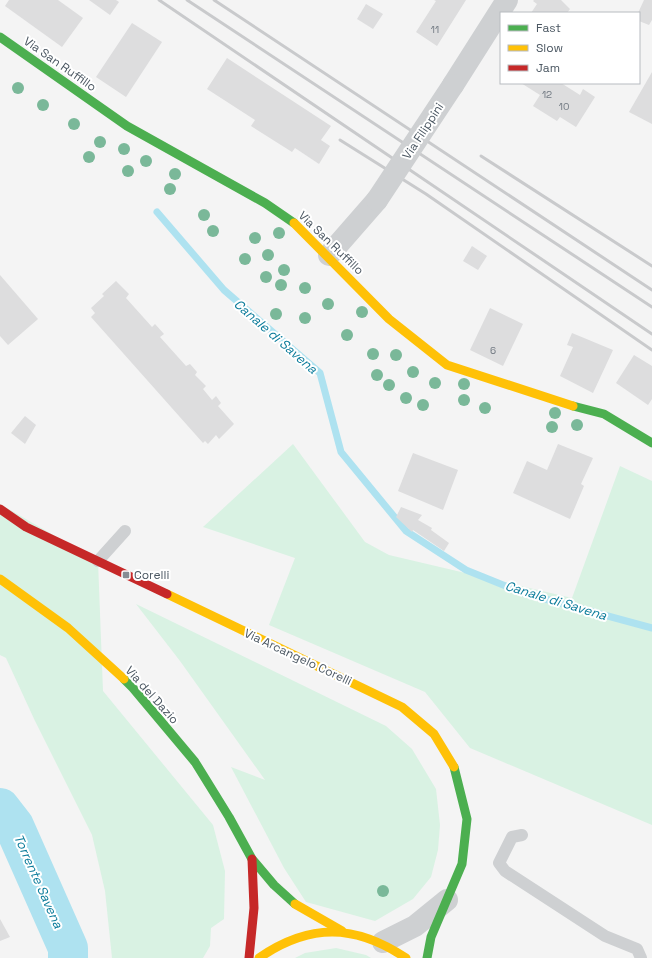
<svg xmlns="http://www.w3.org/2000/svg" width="652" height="958" font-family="'Space Grotesk',sans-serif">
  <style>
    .green { fill: #d9f2e3 }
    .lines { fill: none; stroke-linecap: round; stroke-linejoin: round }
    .stream { stroke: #aee2f0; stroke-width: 7 }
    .river { stroke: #aee2f0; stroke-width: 40 }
    .building { fill: #ddddde }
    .lane { stroke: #ced0d2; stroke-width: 12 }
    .street { stroke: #ced0d2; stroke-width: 22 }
    .fast { stroke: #4caf50; stroke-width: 9 }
    .slow { stroke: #ffc107; stroke-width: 9 }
    .jam { stroke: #c62828; stroke-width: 9 }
    .rail { stroke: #c9cacc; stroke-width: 3 }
    .street-bridge { stroke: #ced0d2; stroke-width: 22 }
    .tree { fill: #7ab899 }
    .poi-dot { fill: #868d94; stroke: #fff; stroke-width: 1.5 }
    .labels { text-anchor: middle; stroke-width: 4; stroke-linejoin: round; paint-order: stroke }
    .number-label { font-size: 10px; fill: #707881 }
    .street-label { font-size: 12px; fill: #4a5661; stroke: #fff }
    .poi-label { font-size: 12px; fill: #4a5661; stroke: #fff; text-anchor: start }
    .water-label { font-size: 13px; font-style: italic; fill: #0c7c9b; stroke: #fff }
  </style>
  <rect width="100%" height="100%" fill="#f4f4f4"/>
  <g class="green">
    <path d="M 293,444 L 365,542 L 389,555 L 572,598 L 620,466 L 652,481 L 652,825 L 470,748 L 425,692 L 269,625 L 295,558 L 203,527 Z"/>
    <path d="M 0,504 L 98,561 L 103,691 L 213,825 L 225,871 L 224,919 L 211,928 L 210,946 L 203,958 L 112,958 L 105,891 L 92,835 L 35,721 L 6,658 L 0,655 Z"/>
    <path d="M 136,604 L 386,726 L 412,749 L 436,789 L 440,825 L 438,850 L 431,877 L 413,899 L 375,921 L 306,902 L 284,868 L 231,767 L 265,780 L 180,661 Z"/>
    <path d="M 336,948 L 366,955 L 371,958 L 295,958 L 305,953 Z"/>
  </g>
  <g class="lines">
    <path class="stream" d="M 157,212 L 224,290 L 320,373 L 341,452 L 406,531 L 466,570 L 523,593 L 652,628"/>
    <path class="river" d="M 0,808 L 14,826 L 68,948 L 68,958"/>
  </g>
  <g class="building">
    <path d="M 9,0 L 58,0 L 83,18 L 62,47 L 5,6 Z"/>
    <path d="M 89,0 L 116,0 L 119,2 L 110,15 Z"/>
    <path d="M 434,0 L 466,0 L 437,46 L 416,32 L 436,1 Z"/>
    <path d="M 534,0 L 561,0 L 570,9 L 567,13 L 531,13 L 537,4 L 533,1 Z"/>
    <path d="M 644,0 L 652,0 L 652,20 L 649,25 L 639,21 L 639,13 L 638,13 Z"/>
    <path d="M 366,4 L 383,14 L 373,29 L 357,19 Z"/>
    <path d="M 132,23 L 162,42 L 126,97 L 96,77 Z"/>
    <path d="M 227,58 L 331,126 L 321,140 L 330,146 L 319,164 L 295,148 L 292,152 L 251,126 L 255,120 L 207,89 Z"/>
    <path d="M 652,72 L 652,124 L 629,112 Z"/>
    <path d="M 521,83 L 561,83 L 580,95 L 583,89 L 595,97 L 576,127 L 560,117 L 557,121 L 533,106 L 540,95 Z"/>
    <path d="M 472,246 L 487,256 L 478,270 L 463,261 Z"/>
    <path d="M 0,275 L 38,319 L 8,345 L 0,336 Z"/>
    <path d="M 116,281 L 129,294 L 126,298 L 152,327 L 155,324 L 164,334 L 160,337 L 186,366 L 190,364 L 197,372 L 195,375 L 206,386 L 203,389 L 212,400 L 216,396 L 221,403 L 218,406 L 234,424 L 219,439 L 216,435 L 208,444 L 205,441 L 203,443 L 91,317 L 95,313 L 91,308 L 104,296 L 102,294 Z"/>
    <path d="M 490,308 L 523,324 L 503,366 L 470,350 Z"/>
    <path d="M 572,333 L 613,350 L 593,393 L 560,376 L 573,347 L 567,345 Z"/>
    <path d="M 634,355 L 652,366 L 652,399 L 648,405 L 616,383 Z"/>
    <path d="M 25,416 L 36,425 L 25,444 L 11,433 Z"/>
    <path d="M 558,444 L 593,458 L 581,484 L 584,486 L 570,519 L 513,493 L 527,461 L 547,470 Z"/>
    <path d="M 413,453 L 458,470 L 443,510 L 398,491 Z"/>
    <path d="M 401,507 L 422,515 L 418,520 L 432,528 L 431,530 L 449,543 L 444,551 L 413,530 L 412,532 L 396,517 Z"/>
    <path d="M 0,919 L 10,937 L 0,941 Z"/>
  </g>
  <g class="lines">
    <g class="lane">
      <path d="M 98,561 L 125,531"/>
      <path d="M 522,835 L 512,837 L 499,863 L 505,871 L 605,936 L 637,949 L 641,958"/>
    </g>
    <g class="street">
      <path d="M 453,85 L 507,0"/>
      <path d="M 329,255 L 377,200"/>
      <path d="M 383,942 L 415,926 L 447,900"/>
    </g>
    <g class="fast">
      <path d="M 0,37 L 127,126 L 265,203 L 294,223"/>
      <path d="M 573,406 L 604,414 L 652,443"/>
      <path d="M 124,679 L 133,688 L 195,762 L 229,817 L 252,859 L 274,885 L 295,904"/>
      <path d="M 427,958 L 431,937 L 462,864 L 467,819 L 454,767"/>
    </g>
    <g class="slow">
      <path d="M 294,223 L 389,319 L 447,365 L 573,406"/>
      <path d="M 0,579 L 68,628 L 124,679"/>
      <path d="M 167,594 L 402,707 L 434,734 L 454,767"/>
      <path d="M 295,904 L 342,931"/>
      <path d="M 259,958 C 310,923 355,924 406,958"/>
    </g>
    <g class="jam">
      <path d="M 0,509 L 26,527 L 167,594"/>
      <path d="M 249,958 L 254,908 L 252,859"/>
    </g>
    <g class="rail">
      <path d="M 159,0 L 652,334"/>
      <path d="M 187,0 L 652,307"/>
      <path d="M 214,0 L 652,290"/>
      <path d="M 340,140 L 426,194 L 652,350"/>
      <path d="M 481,156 L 652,266"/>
    </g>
    <path class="street-bridge" d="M 377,200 L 453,85"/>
  </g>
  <g class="tree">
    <circle cx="18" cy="88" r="6"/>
    <circle cx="43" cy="105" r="6"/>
    <circle cx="74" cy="124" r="6"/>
    <circle cx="100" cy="142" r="6"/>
    <circle cx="124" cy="149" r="6"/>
    <circle cx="89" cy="157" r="6"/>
    <circle cx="146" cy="161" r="6"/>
    <circle cx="128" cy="171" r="6"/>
    <circle cx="175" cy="174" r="6"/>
    <circle cx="170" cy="189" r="6"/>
    <circle cx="204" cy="215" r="6"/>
    <circle cx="213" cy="231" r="6"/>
    <circle cx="279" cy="233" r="6"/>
    <circle cx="255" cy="238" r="6"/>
    <circle cx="268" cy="255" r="6"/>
    <circle cx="245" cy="259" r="6"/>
    <circle cx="284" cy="270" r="6"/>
    <circle cx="266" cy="277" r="6"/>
    <circle cx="281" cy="285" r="6"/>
    <circle cx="305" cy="288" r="6"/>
    <circle cx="328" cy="304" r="6"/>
    <circle cx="362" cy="312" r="6"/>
    <circle cx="276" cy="314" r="6"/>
    <circle cx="305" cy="318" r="6"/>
    <circle cx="347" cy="335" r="6"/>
    <circle cx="373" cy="354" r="6"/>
    <circle cx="396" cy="355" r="6"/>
    <circle cx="413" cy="372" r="6"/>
    <circle cx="377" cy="375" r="6"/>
    <circle cx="435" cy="383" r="6"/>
    <circle cx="464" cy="384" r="6"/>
    <circle cx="389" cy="385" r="6"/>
    <circle cx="406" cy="398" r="6"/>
    <circle cx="464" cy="400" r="6"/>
    <circle cx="423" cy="405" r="6"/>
    <circle cx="485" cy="408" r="6"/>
    <circle cx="555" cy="413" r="6"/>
    <circle cx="577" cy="425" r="6"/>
    <circle cx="552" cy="427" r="6"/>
    <circle cx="383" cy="891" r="6"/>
  </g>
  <rect class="poi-dot" x="122" y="571" width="8" height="8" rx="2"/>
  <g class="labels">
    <g class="number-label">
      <text x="435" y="33">11</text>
      <text x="547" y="98">12</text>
      <text x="564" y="110">10</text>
      <text x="493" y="354">6</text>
    </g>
    <g class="street-label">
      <text transform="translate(60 64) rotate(35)" y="4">Via San Ruffillo</text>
      <text transform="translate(423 131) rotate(-57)" y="4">Via Filippini</text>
      <text transform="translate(331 243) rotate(44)" y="4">Via San Ruffillo</text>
      <text transform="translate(298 657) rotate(25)" y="4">Via Arcangelo Corelli</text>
      <text transform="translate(152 695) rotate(48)" y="4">Via del Dazio</text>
    </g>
    <g class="poi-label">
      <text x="134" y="579">Corelli</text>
    </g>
    <g class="water-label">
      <text transform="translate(276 336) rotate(41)" y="5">Canale di Savena</text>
      <text transform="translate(556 600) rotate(17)" y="5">Canale di Savena</text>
      <text transform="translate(39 881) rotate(66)" y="5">Torrente Savena</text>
    </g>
  </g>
  <rect x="500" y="12" width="140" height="72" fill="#ffffff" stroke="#b7bbc0"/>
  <rect x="508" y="25" width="20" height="6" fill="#4caf50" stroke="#b7bbc0"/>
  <text x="536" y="32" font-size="12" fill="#4a5661">Fast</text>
  <rect x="508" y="45" width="20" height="6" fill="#ffc107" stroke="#b7bbc0"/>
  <text x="536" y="52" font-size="12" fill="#4a5661">Slow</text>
  <rect x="508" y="65" width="20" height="6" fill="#c62828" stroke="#b7bbc0"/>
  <text x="536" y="72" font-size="12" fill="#4a5661">Jam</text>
</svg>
